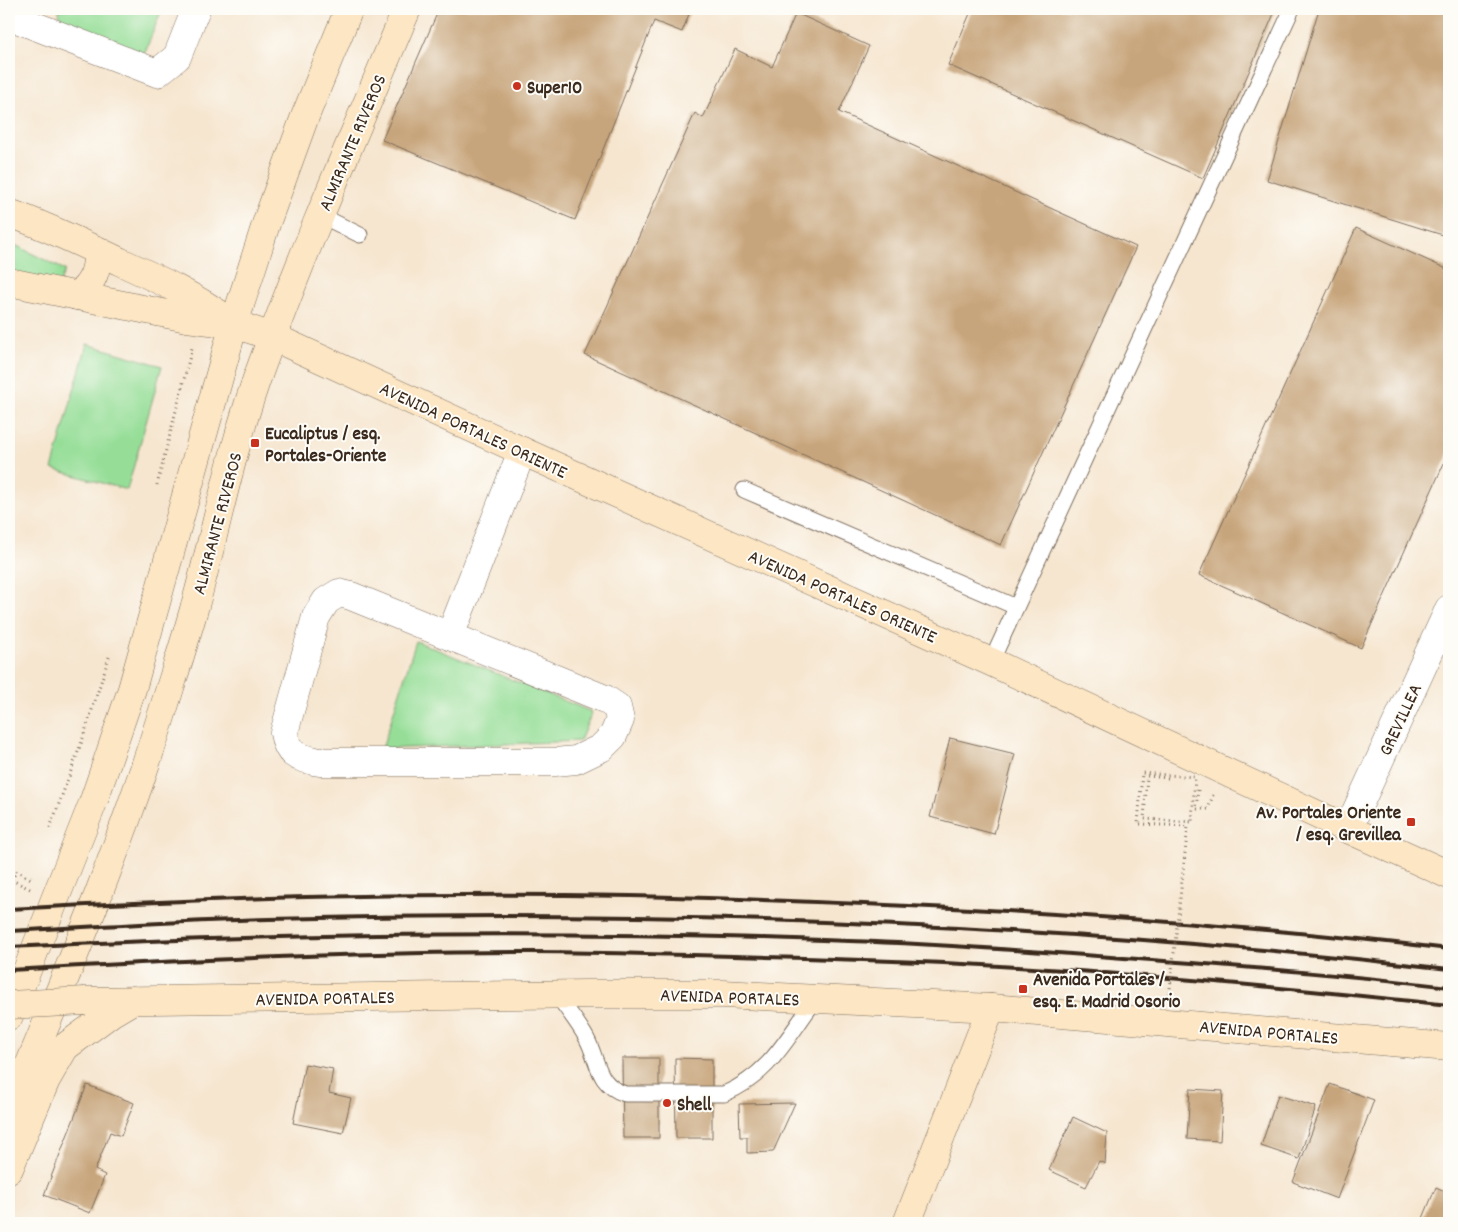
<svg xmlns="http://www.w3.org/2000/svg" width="1458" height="1232" font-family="Dekko,sans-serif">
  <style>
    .green { fill: #96de98; stroke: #68845b }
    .building { fill: #c7a57c }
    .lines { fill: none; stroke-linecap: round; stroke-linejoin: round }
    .lane-casing { stroke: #7c6c5c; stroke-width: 17 }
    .street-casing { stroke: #7c6c5c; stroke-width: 29 }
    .secondary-casing { stroke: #7c6c5c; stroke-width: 29 }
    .path { stroke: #7c6c5c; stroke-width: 3; stroke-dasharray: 1 4; stroke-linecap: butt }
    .lane { stroke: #fff; stroke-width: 15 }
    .street { stroke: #fff; stroke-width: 28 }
    .secondary { stroke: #fce6c4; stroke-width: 28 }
    .rail { stroke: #3b2a1e; stroke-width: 4 }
    .secondary-bridge-casing { stroke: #7c6c5c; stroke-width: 29; stroke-linecap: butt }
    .path-bridge { stroke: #7c6c5c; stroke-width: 3; stroke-dasharray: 1 4; stroke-linecap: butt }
    .secondary-bridge { stroke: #fce6c4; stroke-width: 28 }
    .poi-dot { fill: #c8321e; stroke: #fdfcf7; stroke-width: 2 }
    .labels { text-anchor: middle; stroke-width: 4; stroke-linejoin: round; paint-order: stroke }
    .poi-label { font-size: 19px; font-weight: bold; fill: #3b2a1e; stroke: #fdfcf7; text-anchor: start }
    .street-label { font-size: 19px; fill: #3b2a1e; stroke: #fdfcf7 }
  </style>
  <rect width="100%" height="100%" fill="#fdfcf7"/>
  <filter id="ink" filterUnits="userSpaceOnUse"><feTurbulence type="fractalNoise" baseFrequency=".02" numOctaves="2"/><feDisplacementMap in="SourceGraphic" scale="10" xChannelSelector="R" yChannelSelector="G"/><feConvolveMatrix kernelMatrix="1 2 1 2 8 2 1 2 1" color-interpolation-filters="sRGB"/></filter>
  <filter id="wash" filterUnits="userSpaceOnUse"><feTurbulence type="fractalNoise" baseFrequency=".0096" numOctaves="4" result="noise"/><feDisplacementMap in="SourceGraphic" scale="20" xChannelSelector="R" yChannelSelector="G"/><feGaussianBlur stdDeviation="1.12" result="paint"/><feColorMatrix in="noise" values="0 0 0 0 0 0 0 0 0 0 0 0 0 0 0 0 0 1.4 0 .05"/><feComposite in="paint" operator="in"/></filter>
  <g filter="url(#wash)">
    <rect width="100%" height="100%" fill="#f6e6d0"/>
    <g class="green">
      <path d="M 59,9 L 162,9 L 143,57 L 60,28 Z"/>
      <path d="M 9,242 L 65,270 L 59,285 L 9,275 Z"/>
      <path d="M 87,344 L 162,366 L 127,490 L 52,469 Z"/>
      <path d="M 416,641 L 592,712 L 580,741 L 382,749 Z"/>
    </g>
    <g id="blocks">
      <g class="building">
        <path d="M 439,9 L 691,9 L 682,32 L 654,21 L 575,220 L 382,140 Z"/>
        <path d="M 972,9 L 1276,9 L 1203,178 L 948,65 Z"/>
        <path d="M 1319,9 L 1449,9 L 1449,237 L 1267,180 Z"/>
        <path d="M 796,13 L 869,46 L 839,112 L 1136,247 L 1001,545 L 585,355 L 695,113 L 703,118 L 735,49 L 772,67 Z"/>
        <path d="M 1356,228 L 1449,270 L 1449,452 L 1361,648 L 1199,575 Z"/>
        <path d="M 950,738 L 1015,754 L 994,834 L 930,817 Z"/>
        <path d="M 622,1058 L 659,1058 L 659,1138 L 623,1138 Z"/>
        <path d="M 675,1058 L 712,1059 L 712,1138 L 676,1138 Z"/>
        <path d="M 305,1064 L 333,1069 L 329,1093 L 351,1098 L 343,1133 L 293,1123 Z"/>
        <path d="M 1330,1084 L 1374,1100 L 1337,1199 L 1293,1182 Z"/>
        <path d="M 87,1085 L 134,1103 L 121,1136 L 110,1132 L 95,1170 L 105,1175 L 90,1213 L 44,1195 Z"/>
        <path d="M 1190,1089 L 1223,1091 L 1220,1141 L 1187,1139 Z"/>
        <path d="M 1278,1095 L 1316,1107 L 1299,1159 L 1261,1146 Z"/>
        <path d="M 795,1103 L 773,1152 L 747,1153 L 747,1137 L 740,1137 L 739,1104 Z"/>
        <path d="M 1073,1117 L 1107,1133 L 1105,1164 L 1099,1161 L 1086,1187 L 1049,1170 Z"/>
        <path d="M 1436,1187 L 1449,1193 L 1449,1223 L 1421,1223 Z"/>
      </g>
    </g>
  </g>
  <g filter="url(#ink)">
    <use href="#blocks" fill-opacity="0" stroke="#7c6c5c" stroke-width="1"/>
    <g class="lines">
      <defs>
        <g id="lane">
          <path d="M 320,215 L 360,235"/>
          <path d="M 744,490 L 1016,607"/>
          <path d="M 991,662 L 1292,9"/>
          <path d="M 556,994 C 567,1009 579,1024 587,1039 C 599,1062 596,1084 625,1094 L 724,1094 C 771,1074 787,1037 816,999"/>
        </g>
        <g id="street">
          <path d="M 9,16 L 157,73 L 177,57 L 196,9"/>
          <path d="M 339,593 L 351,596 L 605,699 L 617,707 L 620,720 L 613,736 L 601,748 L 576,760 L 555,762 L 319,762 C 298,757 288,757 284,733 L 316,617 L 326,601 Z"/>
          <path d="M 450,636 L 522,451"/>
          <path d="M 1348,829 L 1449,609"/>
        </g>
        <g id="secondary">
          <path d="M 9,213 C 47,226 85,245 121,262 C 158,279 196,297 229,321"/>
          <path d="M 9,282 L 187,318 L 234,324 L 273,337 L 522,451 L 991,662 L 1348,829 L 1449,875"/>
          <path d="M 77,296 C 93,283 98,270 97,250"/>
          <path d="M 85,1001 L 586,994 L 723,994 L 991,1008 L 1449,1047"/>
          <path d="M 9,1016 L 94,800 L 132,689 L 234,324 L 267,221 L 304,119 L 349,9"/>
          <path d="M 9,1114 C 63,983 119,852 161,717 C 172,681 184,645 194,609 C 215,534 230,456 256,381 C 301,255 355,132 407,9"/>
          <path d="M 9,1169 L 46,1080 L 65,1047 L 111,1013 L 133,1000"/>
          <path d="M 907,1223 L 991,1008"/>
        </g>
      </defs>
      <use href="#lane" class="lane-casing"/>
      <use href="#street" class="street-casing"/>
      <use href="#secondary" class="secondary-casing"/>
      <g class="path">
        <path d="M 157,485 L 192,348"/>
        <path d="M 1168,778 L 1147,776 L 1144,819 L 1192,822"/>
        <path d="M 1198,790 L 1196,809 L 1208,809 L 1213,795"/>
        <path d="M 50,828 L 82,741 L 109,657"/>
        <path d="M 30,889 L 12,880 L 16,871 L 31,879 L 32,876"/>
      </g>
      <use href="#lane" class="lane"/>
      <use href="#street" class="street"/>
      <use href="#secondary" class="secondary"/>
      <g class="rail">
        <path d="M 9,909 C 161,901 313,895 465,895 C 598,894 731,898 864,904 C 1060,912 1255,926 1449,949"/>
        <path d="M 9,931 C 96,926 183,921 269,919 C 663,909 1058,924 1449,969"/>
        <path d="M 9,947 C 289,933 569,930 849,941 C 941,944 1033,951 1124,958 C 1233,966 1341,974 1449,987"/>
        <path d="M 9,970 C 182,960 356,952 530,952 C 584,952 637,954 690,955 C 774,957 859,959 944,963 C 1113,971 1281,987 1449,1005"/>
      </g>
      <defs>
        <path id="secondary-bridge" d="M 9,1005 L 85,1001"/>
      </defs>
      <use href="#secondary-bridge" class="secondary-bridge-casing"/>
      <path class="path-bridge" d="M 1169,998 L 1188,826 L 1138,824 L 1142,773 L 1195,777 L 1192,822"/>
      <use href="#secondary-bridge" class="secondary-bridge"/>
    </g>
  </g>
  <g class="poi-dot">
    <circle cx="517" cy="86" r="5"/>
    <rect x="250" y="438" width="10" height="10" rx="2.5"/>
    <rect x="1406" y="817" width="10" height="10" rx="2.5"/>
    <rect x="1018" y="984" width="10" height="10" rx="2.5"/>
    <circle cx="667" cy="1103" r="5"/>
  </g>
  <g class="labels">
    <g class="poi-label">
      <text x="527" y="93">Super10</text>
      <text x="265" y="439">Eucaliptus / esq.<tspan x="265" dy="22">Portales-Oriente</tspan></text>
      <text x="1401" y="818" text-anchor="end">Av. Portales Oriente<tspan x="1401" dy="22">/ esq. Grevillea</tspan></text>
      <text x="1033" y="985">Avenida Portales /<tspan x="1033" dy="22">esq. E. Madrid Osorio</tspan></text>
      <text x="677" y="1110">Shell</text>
    </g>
    <g class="street-label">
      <text transform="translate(351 142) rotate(-67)" y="7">ALMIRANTE RIVEROS</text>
      <text transform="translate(474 429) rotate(25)" y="7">AVENIDA PORTALES ORIENTE</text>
      <text transform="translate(216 523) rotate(-75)" y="7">ALMIRANTE RIVEROS</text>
      <text transform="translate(843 595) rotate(24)" y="7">AVENIDA PORTALES ORIENTE</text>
      <text transform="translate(1399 719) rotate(-65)" y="7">GREVILLEA</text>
      <text transform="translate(730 996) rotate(2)" y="7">AVENIDA PORTALES</text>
      <text transform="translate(325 997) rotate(-1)" y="7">AVENIDA PORTALES</text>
      <text transform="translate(1269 1031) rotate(5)" y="7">AVENIDA PORTALES</text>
    </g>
  </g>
  <rect width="1458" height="1232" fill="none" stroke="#fdfcf7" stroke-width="30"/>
</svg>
